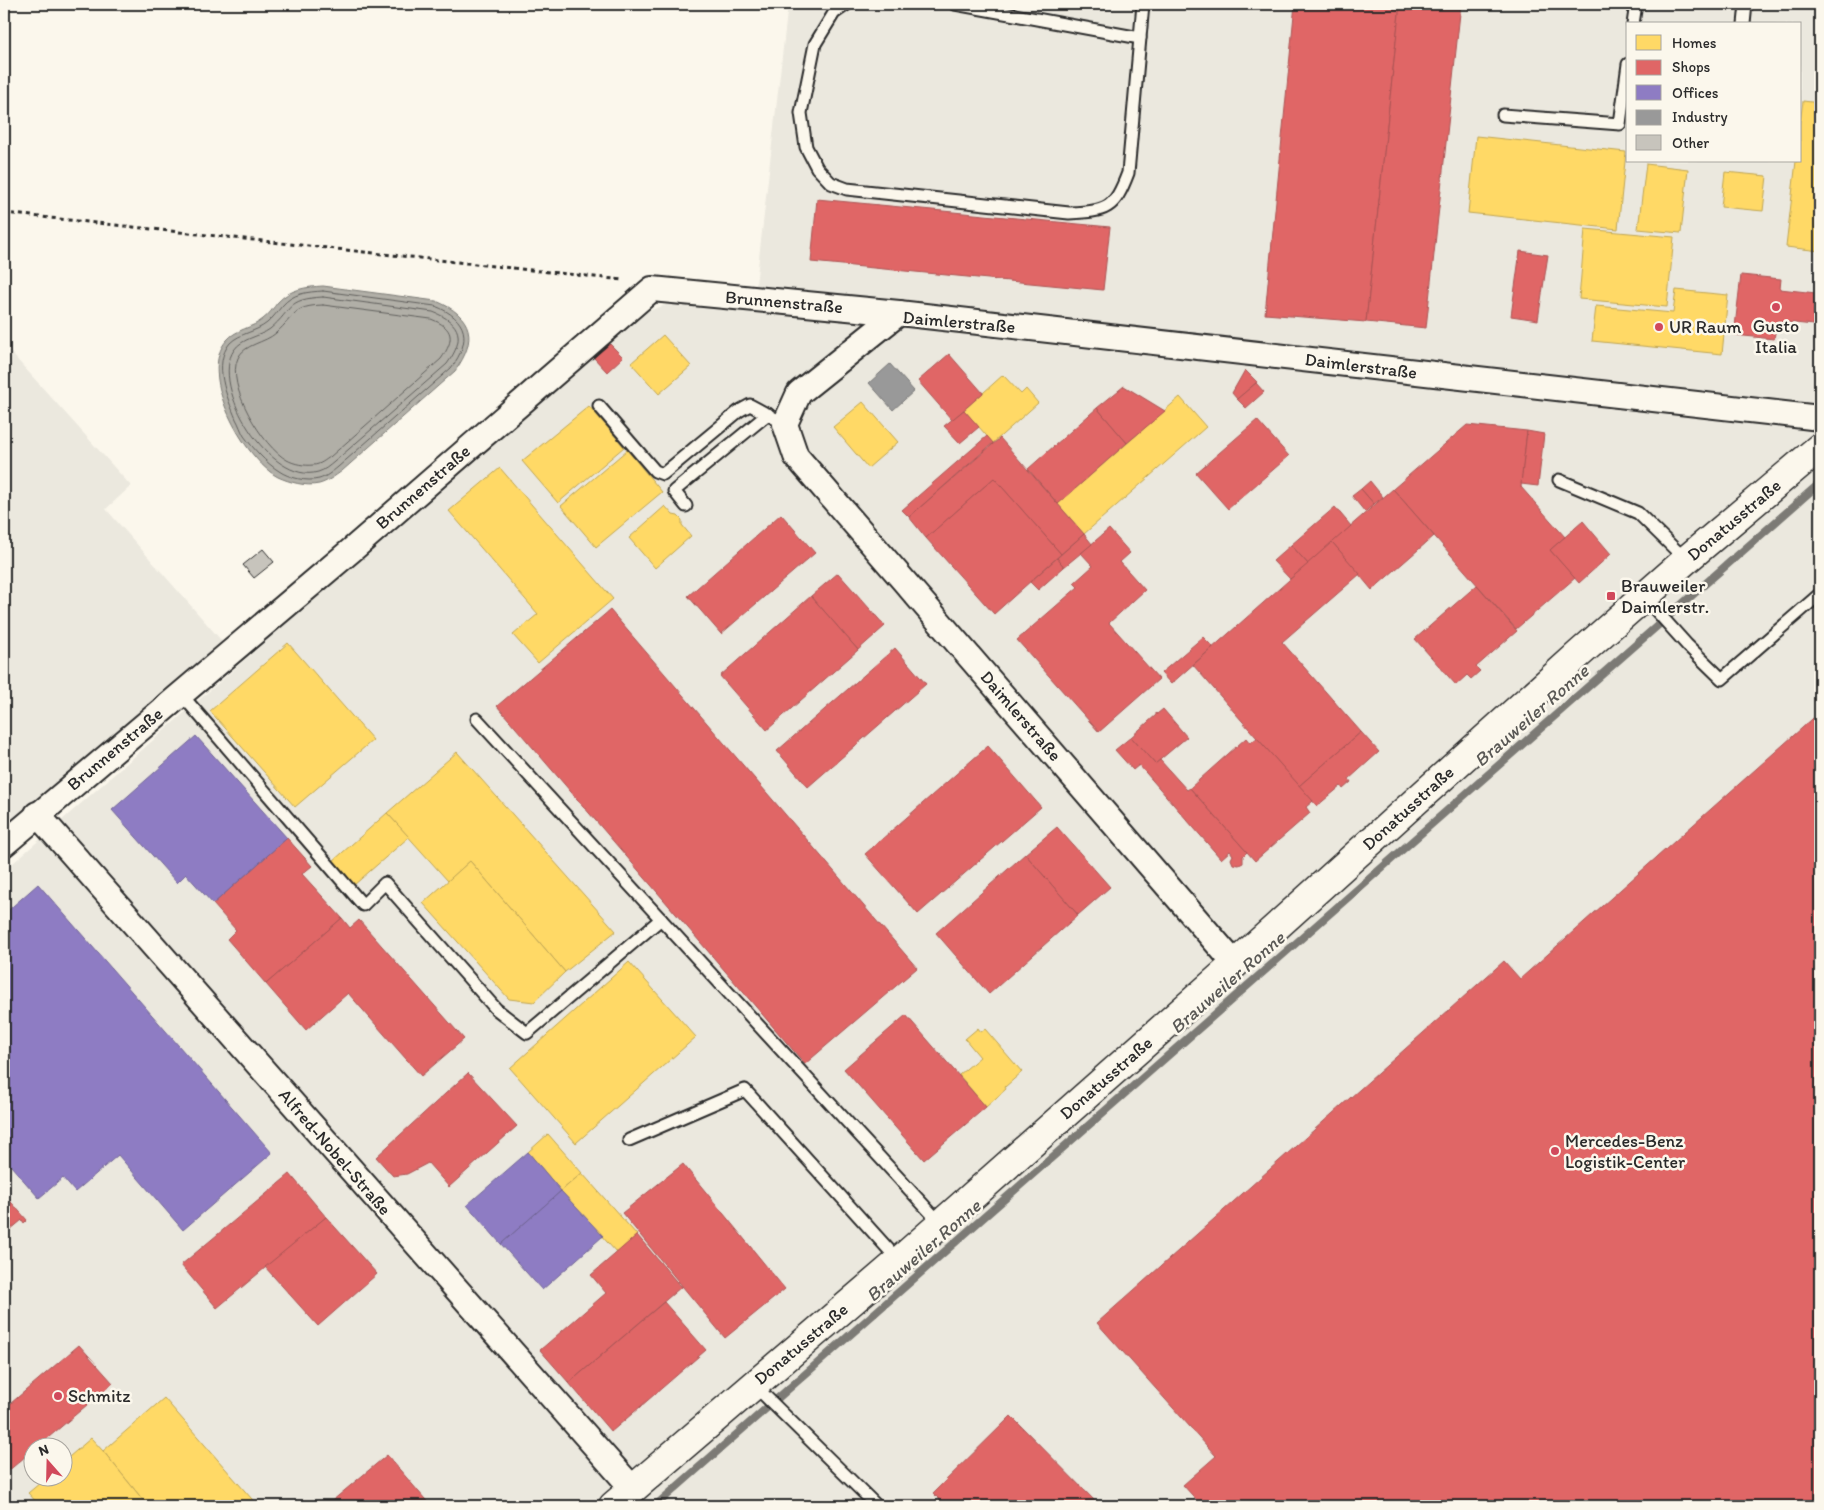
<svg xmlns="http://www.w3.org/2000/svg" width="1824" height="1510" font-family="Itim,sans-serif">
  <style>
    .built { fill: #ebe8de; fill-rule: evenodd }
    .water { fill: #b1afa7; stroke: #7b7a75 }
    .homes { fill: #ffd966; stroke: #bfa554 }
    .shops { fill: #e06666; stroke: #aa5454 }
    .offices { fill: #8e7cc3; stroke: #706495 }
    .industry { fill: #999; stroke: #787878 }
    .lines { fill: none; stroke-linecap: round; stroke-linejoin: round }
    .shore { stroke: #61605d; stroke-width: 1 }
    .stream { stroke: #7b7a75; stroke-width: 8 }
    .building { fill: #c7c4bc; stroke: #2b2b2b }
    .service-casing { stroke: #2b2b2b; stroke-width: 15 }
    .minor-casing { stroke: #2b2b2b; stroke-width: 28 }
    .tertiary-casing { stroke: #2b2b2b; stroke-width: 31 }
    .path { stroke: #2b2b2b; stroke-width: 3; stroke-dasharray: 4 4; stroke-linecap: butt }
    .service { stroke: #fbf7ec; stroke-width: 11 }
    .minor { stroke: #fbf7ec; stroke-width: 24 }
    .tertiary { stroke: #fbf7ec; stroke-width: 28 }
    .poi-dot { fill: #d1495b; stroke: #fbf7ec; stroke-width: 2 }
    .labels { text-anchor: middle; stroke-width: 5; stroke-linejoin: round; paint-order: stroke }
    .street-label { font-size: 18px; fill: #2b2b2b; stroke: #fbf7ec }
    .poi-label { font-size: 18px; fill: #2b2b2b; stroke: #fbf7ec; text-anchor: start }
    .water-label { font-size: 19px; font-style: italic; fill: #5a5956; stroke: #fbf7ec }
  </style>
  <rect width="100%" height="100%" fill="#fbf7ec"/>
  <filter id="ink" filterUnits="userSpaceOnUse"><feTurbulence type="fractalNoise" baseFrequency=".02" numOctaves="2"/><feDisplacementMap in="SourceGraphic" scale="10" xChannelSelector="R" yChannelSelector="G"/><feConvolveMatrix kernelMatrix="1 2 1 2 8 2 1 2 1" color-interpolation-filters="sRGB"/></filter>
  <g filter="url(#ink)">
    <g class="built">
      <path d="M 788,4 L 1820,4 L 1820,1506 L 4,1506 L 4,871 L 639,314 L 672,303 L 753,311 ZM 1628,24 L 1800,24 L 1800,161 L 1628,161 ZM 32,1448 L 62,1448 L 62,1478 L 32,1478 Z"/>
      <path d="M 4,345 L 131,486 L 106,509 L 228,648 L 4,842 Z"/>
    </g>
    <path class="water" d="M 323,286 L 436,301 C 473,316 478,339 455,371 L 342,471 C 335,476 327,482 319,484 C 306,487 289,482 278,477 C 245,460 196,373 227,340 C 236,329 253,328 263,319 C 269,315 273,308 278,302 C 290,289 306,287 323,286 Z"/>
    <g class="homes">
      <path d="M 1803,101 L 1820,103 L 1820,251 L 1786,247 L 1796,161 L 1800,161 L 1800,123 Z"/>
      <path d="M 1476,136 L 1626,152 L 1618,229 L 1468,213 Z"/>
      <path d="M 1646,164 L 1688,169 L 1681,233 L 1638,229 Z"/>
      <path d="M 1725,172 L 1767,176 L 1763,211 L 1721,207 Z"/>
      <path d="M 1585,229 L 1674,237 L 1667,307 L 1579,299 Z"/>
      <path d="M 1676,290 L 1728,295 L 1722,354 L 1592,341 L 1596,306 L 1673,313 Z"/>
      <path d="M 663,335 L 691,366 L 659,394 L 631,363 Z"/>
      <path d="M 1003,375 L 1021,394 L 1026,389 L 1038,403 L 993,443 L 964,410 Z"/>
      <path d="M 1180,397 L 1206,427 L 1084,534 L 1058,504 Z"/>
      <path d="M 863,402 L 898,442 L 868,468 L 833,427 Z"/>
      <path d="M 589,406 L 624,447 L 558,503 L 522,461 Z"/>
      <path d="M 627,450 L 662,492 L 596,547 L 561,506 Z"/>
      <path d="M 500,468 L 613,599 L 538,663 L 513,635 L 538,614 L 449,511 Z"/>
      <path d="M 665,506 L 673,515 L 678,516 L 682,520 L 682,525 L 691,536 L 655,568 L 629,538 Z"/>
      <path d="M 288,643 L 373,740 L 295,807 L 210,711 Z"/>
      <path d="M 457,752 L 616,931 L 565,972 L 470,861 L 448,881 L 387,813 Z"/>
      <path d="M 387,813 L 409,837 L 354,885 L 333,861 Z"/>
      <path d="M 470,861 L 565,972 L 534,1002 L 509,999 L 423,903 Z"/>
      <path d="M 629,962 L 696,1037 L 576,1143 L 510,1068 Z"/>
      <path d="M 978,1028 L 981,1032 L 985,1029 L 1022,1072 L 1005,1087 L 1006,1089 L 986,1107 L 959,1075 L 980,1057 L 965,1039 Z"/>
      <path d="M 548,1134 L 582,1173 L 561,1191 L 528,1152 Z"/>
      <path d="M 582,1173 L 637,1235 L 617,1253 L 561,1191 Z"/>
      <path d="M 164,1398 L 258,1506 L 148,1506 L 103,1451 Z"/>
      <path d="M 91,1438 L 103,1451 L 148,1506 L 40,1506 L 28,1493 L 46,1478 L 62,1478 L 62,1463 Z"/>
    </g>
    <g class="shops">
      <path d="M 1295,4 L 1400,4 L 1366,322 L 1265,314 Z"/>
      <path d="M 1400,4 L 1461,4 L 1426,328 L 1366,322 Z"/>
      <path d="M 817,199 L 1110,227 L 1103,290 L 811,262 Z"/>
      <path d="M 1520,251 L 1548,255 L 1538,320 L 1511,316 Z"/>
      <path d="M 1741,275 L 1781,279 L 1780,289 L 1816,293 L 1813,325 L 1777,321 L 1774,339 L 1734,335 Z"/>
      <path d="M 609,343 L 623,357 L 607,372 L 594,358 Z"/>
      <path d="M 949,354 L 983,393 L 952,420 L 918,381 Z"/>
      <path d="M 1245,370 L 1257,382 L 1237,399 L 1232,393 Z"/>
      <path d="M 1256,383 L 1264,392 L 1246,408 L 1237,399 Z"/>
      <path d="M 1124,386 L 1165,411 L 1127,443 L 1097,408 Z"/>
      <path d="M 1097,408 L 1127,443 L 1058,504 L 1028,469 Z"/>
      <path d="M 964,410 L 979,427 L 960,443 L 944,426 Z"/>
      <path d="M 1257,420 L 1289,456 L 1228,509 L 1196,473 Z"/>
      <path d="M 1467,425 L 1527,431 L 1521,487 L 1565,537 L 1550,550 L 1575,578 L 1516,629 L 1393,489 Z"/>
      <path d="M 1527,431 L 1544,434 L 1538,486 L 1521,484 Z"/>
      <path d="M 987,436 L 993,443 L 909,517 L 902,510 Z"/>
      <path d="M 1000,438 L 1084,534 L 1061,554 L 994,478 L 926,538 L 909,517 Z"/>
      <path d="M 994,478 L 1061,554 L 994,614 L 926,538 Z"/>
      <path d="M 1370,481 L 1383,497 L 1374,504 L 1361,489 Z"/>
      <path d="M 1361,489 L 1374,504 L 1365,512 L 1352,496 Z"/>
      <path d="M 1393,489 L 1434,536 L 1372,590 L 1332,542 Z"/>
      <path d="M 1335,507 L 1351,526 L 1308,564 L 1291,545 Z"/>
      <path d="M 781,514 L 815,553 L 721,634 L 688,596 Z"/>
      <path d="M 1583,521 L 1611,554 L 1579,583 L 1550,550 Z"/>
      <path d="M 1109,529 L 1130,553 L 1120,562 L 1145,590 L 1109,623 L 1159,679 L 1099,732 L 1017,640 L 1078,587 L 1074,583 L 1093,566 L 1081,553 Z"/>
      <path d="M 1084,534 L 1092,544 L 1064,567 L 1057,558 Z"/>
      <path d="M 1332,542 L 1360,574 L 1282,642 L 1361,732 L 1299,786 L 1193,665 Z"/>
      <path d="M 1291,545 L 1308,564 L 1290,579 L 1273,561 Z"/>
      <path d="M 1057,558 L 1064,567 L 1038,590 L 1030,582 Z"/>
      <path d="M 838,573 L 885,626 L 858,650 L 811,596 Z"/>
      <path d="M 1477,585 L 1517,631 L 1476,667 L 1480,671 L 1471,679 L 1467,675 L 1456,685 L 1415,639 Z"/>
      <path d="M 811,596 L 858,650 L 767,730 L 720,676 Z"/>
      <path d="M 610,610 L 917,968 L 805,1064 L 497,706 Z"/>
      <path d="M 1203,637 L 1213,647 L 1171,684 L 1161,673 Z"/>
      <path d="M 895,648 L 926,684 L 808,787 L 777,751 Z"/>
      <path d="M 1163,709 L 1187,737 L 1155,764 L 1131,737 L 1156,715 L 1156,713 L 1157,714 Z"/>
      <path d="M 1820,712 L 1820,1506 L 1202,1506 L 1183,1485 L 1216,1456 L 1097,1323 L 1504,961 L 1520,979 Z"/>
      <path d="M 1361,732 L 1379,752 L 1349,779 L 1351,782 L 1343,789 L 1341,786 L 1317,806 L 1299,786 Z"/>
      <path d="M 1131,737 L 1155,764 L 1160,760 L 1187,790 L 1190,788 L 1247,852 L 1243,856 L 1243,863 L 1239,865 L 1233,864 L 1231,859 L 1233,855 L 1230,851 L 1221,859 L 1139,765 L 1133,770 L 1115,750 Z"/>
      <path d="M 1246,738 L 1250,743 L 1257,738 L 1313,801 L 1306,807 L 1310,813 L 1255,861 L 1190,788 Z"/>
      <path d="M 988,746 L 1041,807 L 918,914 L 865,854 Z"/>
      <path d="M 1057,827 L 1110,887 L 1078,915 L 1025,854 Z"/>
      <path d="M 287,838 L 312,866 L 302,874 L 342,918 L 266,984 L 227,939 L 236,930 L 213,904 Z"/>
      <path d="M 1025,854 L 1078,915 L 989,994 L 936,933 Z"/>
      <path d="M 342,918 L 350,928 L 359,920 L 464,1039 L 421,1076 L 348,993 L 306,1030 L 266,984 Z"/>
      <path d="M 906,1015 L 986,1107 L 924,1160 L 844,1069 Z"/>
      <path d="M 468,1073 L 517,1126 L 449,1187 L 428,1163 L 407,1174 L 393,1176 L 376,1157 Z"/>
      <path d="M 683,1164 L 785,1289 L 725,1338 L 622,1213 Z"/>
      <path d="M 290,1174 L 326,1217 L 217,1308 L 181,1265 Z"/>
      <path d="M 4,1194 L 27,1220 L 24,1223 L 22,1220 L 4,1235 Z"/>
      <path d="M 326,1217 L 377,1274 L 318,1326 L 265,1267 Z"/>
      <path d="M 637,1235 L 681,1287 L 569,1383 L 540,1350 L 606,1293 L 591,1275 Z"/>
      <path d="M 664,1302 L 706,1350 L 611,1432 L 569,1383 Z"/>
      <path d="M 79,1345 L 113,1383 L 36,1448 L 32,1448 L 32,1451 L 7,1472 L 4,1468 L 4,1409 Z"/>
      <path d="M 1011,1416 L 1100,1506 L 946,1506 L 933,1493 Z"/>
      <path d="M 387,1455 L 431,1506 L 326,1506 Z"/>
    </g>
    <g class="offices">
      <path d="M 196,736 L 287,838 L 213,904 L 186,874 L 177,883 L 112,810 Z"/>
      <path d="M 38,884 L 272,1153 L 183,1230 L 118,1155 L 75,1192 L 63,1178 L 39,1198 L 4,1158 L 4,914 Z"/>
      <path d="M 528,1152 L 561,1191 L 501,1244 L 467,1205 Z"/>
      <path d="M 561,1191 L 603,1236 L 542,1290 L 501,1244 Z"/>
    </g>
    <path class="industry" d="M 890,364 L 914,391 L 893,410 L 869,383 Z"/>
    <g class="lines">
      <g class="shore">
        <path d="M 323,291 L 435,306 C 468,319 472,340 451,368 L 338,467 C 332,472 326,477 319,479 C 307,482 289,478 279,471 C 266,463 253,448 244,436 C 241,431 239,424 236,419 C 227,397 212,364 230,343 C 240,333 256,332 267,323 C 273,318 277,312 282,306 C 293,293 307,292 323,291 Z"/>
        <path d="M 323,297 L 433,312 C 462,323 465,339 447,364 L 334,462 C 329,466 325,470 318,472 C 271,486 209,386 234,350 C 242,338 259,337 270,329 C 294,309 285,299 323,297 Z"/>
        <path d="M 323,305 L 431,319 C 454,328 455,339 441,359 L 330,457 C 325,460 320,465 313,465 C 305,466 294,464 287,460 C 263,447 225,385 238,358 C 244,344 265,343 276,333 C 296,315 292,306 323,305 Z"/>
      </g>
      <path class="stream" d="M 655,1506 L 1820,483"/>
    </g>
    <path class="building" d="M 263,549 L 274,562 L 254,578 L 243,565 Z"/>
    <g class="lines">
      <defs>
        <g id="service">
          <path d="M 847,4 L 834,13 L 815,44 L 801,113 L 806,147 L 817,168 L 831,183 L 847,189 L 1069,213 C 1107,211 1114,210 1128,173 L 1143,4"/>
          <path d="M 955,4 L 1140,38"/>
          <path d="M 1633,24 L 1636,4"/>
          <path d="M 1744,24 L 1746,4"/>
          <path d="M 1503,115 L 1620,124 L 1628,64"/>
          <path d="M 599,406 L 655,471 L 663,474 L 739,411 L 750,405 L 785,424"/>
          <path d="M 1559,480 L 1638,513 L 1686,560"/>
          <path d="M 686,506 L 674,491 L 768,414"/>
          <path d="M 1644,597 L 1687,645 L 1722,679 L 1820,594"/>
          <path d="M 181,694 L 363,905 L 385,883 L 496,1009 L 527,1033 L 661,919"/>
          <path d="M 477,719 L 941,1224"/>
          <path d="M 629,1140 L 745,1090 L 899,1261"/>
          <path d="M 754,1385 L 877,1506"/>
        </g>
        <g id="minor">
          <path d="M 899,313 L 799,393 L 785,424 L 796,456 L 1235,964"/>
          <path d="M 37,814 L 633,1489"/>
          <path d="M 4,844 L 354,548 L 652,289 L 899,313 L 1820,418"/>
        </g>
        <path id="tertiary" d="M 613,1506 L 899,1261 L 1235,964 L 1579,654 L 1686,560 L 1820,447"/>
      </defs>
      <use href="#service" class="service-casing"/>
      <use href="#minor" class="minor-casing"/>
      <use href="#tertiary" class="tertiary-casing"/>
      <path class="path" d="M 4,213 L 623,280"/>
      <use href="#service" class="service"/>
      <use href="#minor" class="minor"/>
      <use href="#tertiary" class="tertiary"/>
    </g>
  </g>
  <g class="poi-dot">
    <circle cx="1776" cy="307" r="5"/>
    <circle cx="1659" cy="327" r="5"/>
    <rect x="1606" y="591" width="10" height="10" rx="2.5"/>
    <circle cx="1555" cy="1151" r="5"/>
    <circle cx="58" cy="1396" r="5"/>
  </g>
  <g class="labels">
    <g class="street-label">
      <text transform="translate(784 302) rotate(5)" y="6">Brunnenstraße</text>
      <text transform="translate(959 322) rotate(5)" y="6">Daimlerstraße</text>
      <text transform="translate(1361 366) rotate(7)" y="6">Daimlerstraße</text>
      <text transform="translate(423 487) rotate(-41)" y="6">Brunnenstraße</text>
      <text transform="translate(1734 520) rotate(-40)" y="6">Donatusstraße</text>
      <text transform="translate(1021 716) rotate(49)" y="6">Daimlerstraße</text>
      <text transform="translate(115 749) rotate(-40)" y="6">Brunnenstraße</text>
      <text transform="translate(1408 808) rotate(-42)" y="6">Donatusstraße</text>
      <text transform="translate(1106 1078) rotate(-41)" y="6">Donatusstraße</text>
      <text transform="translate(335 1152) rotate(49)" y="6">Alfred-Nobel-Straße</text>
      <text transform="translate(801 1344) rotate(-40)" y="6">Donatusstraße</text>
    </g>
    <g class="poi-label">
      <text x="1776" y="332" text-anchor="middle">Gusto<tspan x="1776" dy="21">Italia</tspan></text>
      <text x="1669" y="333">UR Raum</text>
      <text x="1621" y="592">Brauweiler<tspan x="1621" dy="21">Daimlerstr.</tspan></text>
      <text x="1565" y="1147">Mercedes-Benz<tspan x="1565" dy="21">Logistik-Center</tspan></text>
      <text x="68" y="1402">Schmitz</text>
    </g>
    <g class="water-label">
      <text transform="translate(1531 715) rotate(-41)" y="7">Brauweiler Ronne</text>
      <text transform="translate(1227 982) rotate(-41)" y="7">Brauweiler Ronne</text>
      <text transform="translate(923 1250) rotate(-41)" y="7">Brauweiler Ronne</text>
    </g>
  </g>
  <rect width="1824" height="1510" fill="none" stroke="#fbf7ec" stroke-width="20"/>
  <rect x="10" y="10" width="1804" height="1490" fill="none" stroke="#2b2b2b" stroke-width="2" filter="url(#ink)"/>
  <rect x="1626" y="22" width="175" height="140" fill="#fbf7ec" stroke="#a8a59f"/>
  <rect x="1636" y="35" width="25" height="15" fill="#ffd966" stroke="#a8a59f"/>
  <text x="1672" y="48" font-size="15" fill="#2b2b2b">Homes</text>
  <rect x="1636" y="60" width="25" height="15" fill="#e06666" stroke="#a8a59f"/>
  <text x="1672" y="72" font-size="15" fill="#2b2b2b">Shops</text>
  <rect x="1636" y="85" width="25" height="15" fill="#8e7cc3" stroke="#a8a59f"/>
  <text x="1672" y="98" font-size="15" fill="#2b2b2b">Offices</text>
  <rect x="1636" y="110" width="25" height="15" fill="#999999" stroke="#a8a59f"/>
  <text x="1672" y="122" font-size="15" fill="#2b2b2b">Industry</text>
  <rect x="1636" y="135" width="25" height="15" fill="#c7c4bc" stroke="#a8a59f"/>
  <text x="1672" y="148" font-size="15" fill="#2b2b2b">Other</text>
  <g transform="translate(48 1462) rotate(340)"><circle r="24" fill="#fbf7ec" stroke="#a8a59f"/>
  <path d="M0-4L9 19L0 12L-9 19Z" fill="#d1495b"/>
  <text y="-8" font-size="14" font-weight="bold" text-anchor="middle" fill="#2b2b2b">N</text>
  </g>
</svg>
